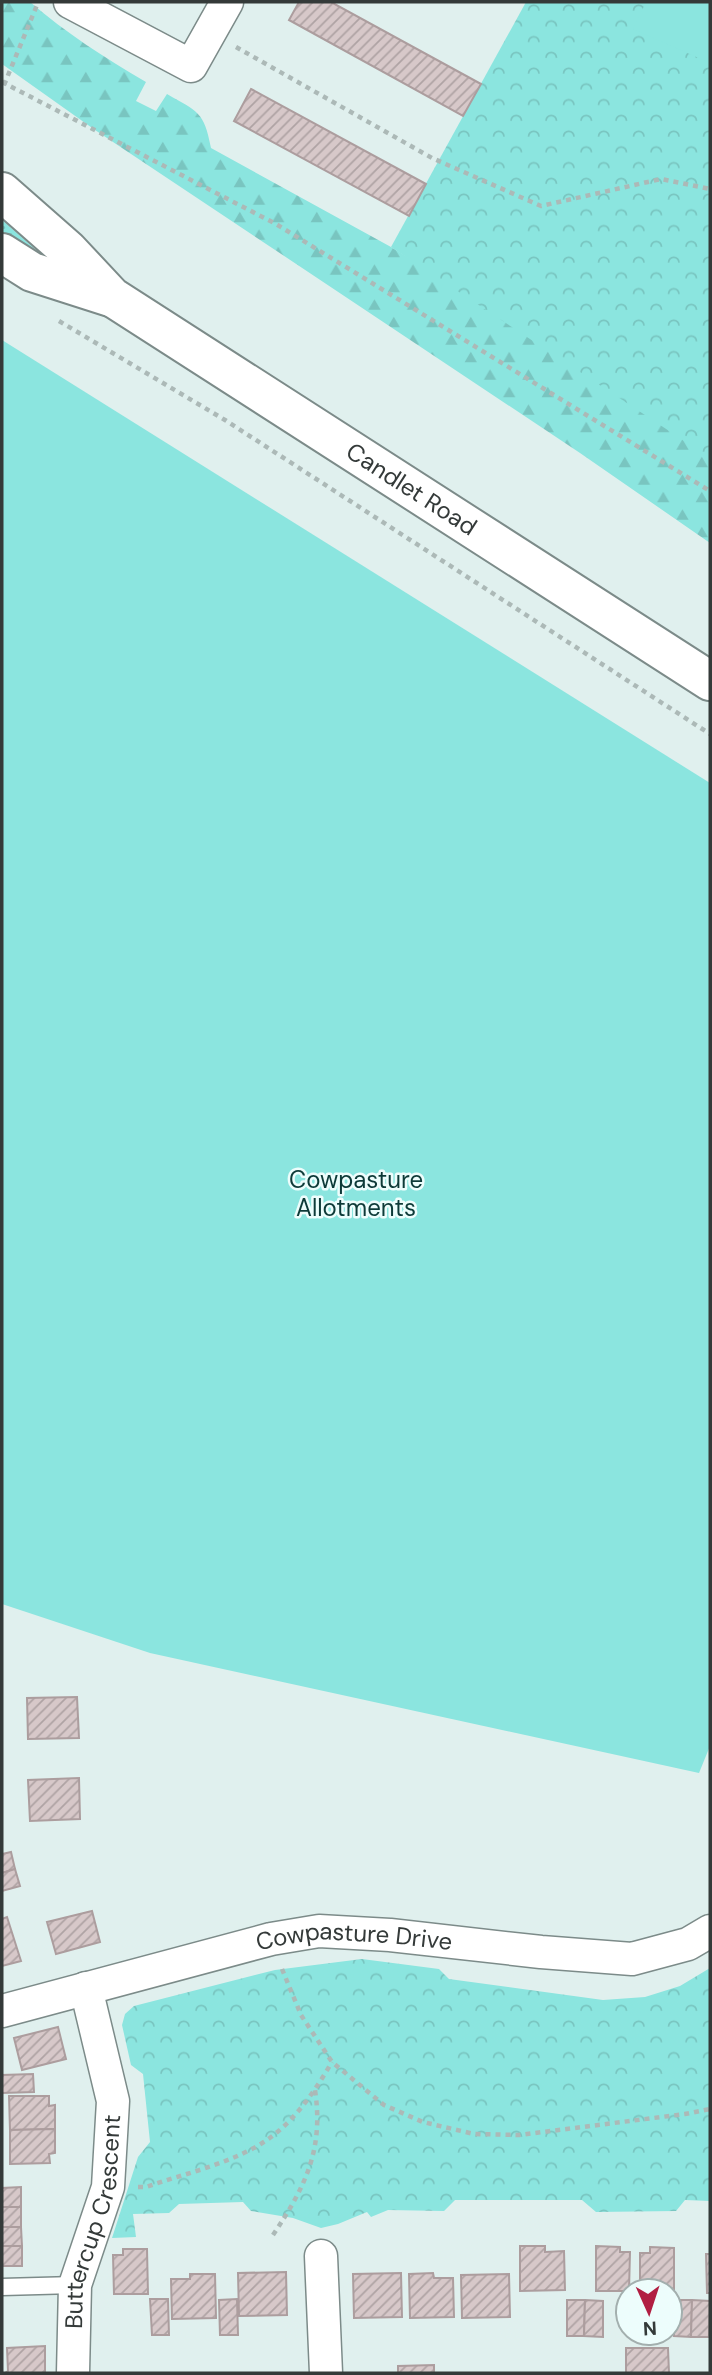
<svg xmlns="http://www.w3.org/2000/svg" width="712" height="2375" font-family="'DM Sans',sans-serif">
  <style>
    .grass { fill: url(#grass-dots) }
    .forest { fill: url(#forest-firs) }
    .park { fill: url(#park-crowns) }
    .garden { fill: #8be5df }
    .building { fill: url(#building-hatch); stroke: #ac9d9e; stroke-width: 2 }
    .lines { fill: none; stroke-linecap: round; stroke-linejoin: round }
    .lane-casing { stroke: #7c8b89; stroke-width: 19 }
    .street-casing { stroke: #7c8b89; stroke-width: 35 }
    .primary-casing { stroke: #7c8b89; stroke-width: 42 }
    .path { stroke: #acb9b7; stroke-width: 4.5; stroke-dasharray: 5 5; stroke-linecap: butt }
    .lane { stroke: #fff; stroke-width: 16 }
    .street { stroke: #fff; stroke-width: 32 }
    .primary { stroke: #fff; stroke-width: 38 }
    .labels { text-anchor: middle; stroke-width: 5; stroke-linejoin: round; paint-order: stroke }
    .street-label { font-size: 24px; fill: #343a39; stroke: #edfdfc }
    .park-label { font-size: 24px; fill: #0d3a38; stroke: #edfdfc }
  </style>
  <defs>
    <pattern id="grass-dots" width="8" height="8" patternUnits="userSpaceOnUse" patternTransform="scale(1.75)"><rect width="8" height="8" fill="#8be5df"/><path d="M2 2h.1M6 6h.1" fill="none" stroke="#79c5c0" stroke-width="1.8" stroke-linecap="round"/></pattern>
    <pattern id="forest-firs" width="22" height="20" patternUnits="userSpaceOnUse" patternTransform="scale(1.75)"><rect width="22" height="20" fill="#8be5df"/><path d="M5 1l3.5 6h-7zM16 11l3.5 6h-7z" fill="#79c5c0"/></pattern>
    <pattern id="park-crowns" width="20" height="18" patternUnits="userSpaceOnUse" patternTransform="scale(1.75)"><rect width="20" height="18" fill="#8be5df"/><path d="M2 6a3 3 0 1 1 6 0M12 15a3 3 0 1 1 6 0" fill="none" stroke="#79c5c0"/></pattern>
    <pattern id="building-hatch" width="6" height="6" patternUnits="userSpaceOnUse" patternTransform="scale(1.75)"><rect width="6" height="6" fill="#d7c8c9"/><path d="M-1 1l2-2M0 6l6-6M5 7l2-2" fill="none" stroke="#afa3a4"/></pattern>
  </defs>
  <rect width="100%" height="100%" fill="#e0f0ee"/>
  <path class="grass" d="M 2,220 L 43,256 L 2,240 Z"/>
  <path class="forest" d="M 2,2 L 30,2 C 66,33 105,58 146,82 L 136,101 L 156,111 L 167,94 C 198,112 204,111 211,148 L 391,247 L 489,307 L 710,457 L 710,543 L 580,453 L 95,130 L 2,64 Z"/>
  <g class="park">
    <path d="M 526,2 L 710,2 L 710,458 L 391,247 Z"/>
    <path d="M 362,1959 L 439,1969 L 449,1979 L 603,2000 L 645,1997 L 680,1986 L 710,1968 L 710,2201 L 685,2200 L 676,2211 L 596,2212 L 582,2200 L 455,2200 L 444,2211 L 388,2210 L 371,2217 L 367,2212 L 338,2224 L 321,2228 L 293,2218 L 251,2211 L 243,2202 L 179,2204 L 169,2213 L 133,2214 L 136,2237 L 112,2238 L 138,2157 L 150,2142 L 143,2074 L 131,2065 L 122,2025 L 125,2014 L 134,2006 L 275,1970 Z"/>
  </g>
  <g class="garden">
    <path d="M 646,2 L 710,2 L 710,63 L 633,29 Z"/>
    <path d="M 2,340 L 710,783 L 710,1746 L 699,1773 L 150,1653 L 2,1604 Z"/>
  </g>
  <g class="building">
    <path d="M 299,2 L 331,2 L 481,84 L 463,116 L 289,20 Z"/>
    <path d="M 251,89 L 426,184 L 409,216 L 234,121 Z"/>
    <path d="M 77,1697 L 79,1738 L 28,1739 L 27,1698 Z"/>
    <path d="M 79,1778 L 80,1819 L 30,1821 L 28,1780 Z"/>
    <path d="M 11,1852 L 15,1869 L 2,1873 L 2,1854 Z"/>
    <path d="M 15,1869 L 20,1886 L 2,1891 L 2,1873 Z"/>
    <path d="M 92,1911 L 100,1942 L 56,1954 L 47,1922 Z"/>
    <path d="M 7,1917 L 21,1961 L 2,1966 L 2,1919 Z"/>
    <path d="M 58,2027 L 66,2059 L 22,2070 L 14,2038 Z"/>
    <path d="M 33,2074 L 34,2092 L 2,2093 L 2,2075 Z"/>
    <path d="M 9,2096 L 49,2096 L 49,2106 L 55,2105 L 55,2129 L 10,2130 Z"/>
    <path d="M 55,2129 L 55,2153 L 49,2154 L 50,2163 L 10,2164 L 10,2130 Z"/>
    <path d="M 21,2187 L 21,2207 L 2,2207 L 2,2188 Z"/>
    <rect x="2" y="2207" width="19" height="20"/>
    <path d="M 2,2227 L 21,2227 L 22,2246 L 2,2246 Z"/>
    <rect x="2" y="2246" width="20" height="20"/>
    <path d="M 520,2246 L 545,2246 L 545,2252 L 564,2251 L 565,2290 L 520,2291 Z"/>
    <path d="M 596,2246 L 620,2247 L 620,2252 L 630,2252 L 629,2291 L 596,2291 Z"/>
    <path d="M 650,2247 L 674,2248 L 674,2293 L 640,2291 L 640,2253 L 650,2253 Z"/>
    <path d="M 123,2249 L 147,2249 L 148,2294 L 114,2294 L 113,2255 L 123,2255 Z"/>
    <path d="M 706,2254 L 710,2254 L 710,2293 L 707,2293 Z"/>
    <path d="M 286,2272 L 287,2315 L 239,2316 L 238,2273 Z"/>
    <path d="M 401,2273 L 402,2317 L 354,2318 L 353,2274 Z"/>
    <path d="M 433,2273 L 434,2278 L 453,2278 L 454,2317 L 410,2318 L 409,2274 Z"/>
    <path d="M 190,2274 L 215,2274 L 216,2318 L 172,2319 L 171,2279 L 190,2279 Z"/>
    <path d="M 509,2274 L 510,2317 L 462,2318 L 461,2275 Z"/>
    <path d="M 150,2299 L 168,2299 L 169,2335 L 152,2335 Z"/>
    <path d="M 237,2299 L 238,2335 L 220,2335 L 219,2300 Z"/>
    <path d="M 567,2300 L 585,2300 L 584,2336 L 567,2336 Z"/>
    <path d="M 585,2300 L 603,2301 L 603,2337 L 584,2336 Z"/>
    <path d="M 674,2300 L 692,2300 L 691,2337 L 674,2336 Z"/>
    <path d="M 692,2300 L 710,2301 L 709,2337 L 691,2337 Z"/>
    <path d="M 45,2346 L 45,2373 L 5,2373 L 8,2371 L 7,2348 Z"/>
    <path d="M 626,2348 L 668,2348 L 669,2373 L 626,2373 Z"/>
    <path d="M 434,2365 L 434,2373 L 398,2373 L 398,2366 Z"/>
  </g>
  <g class="lines">
    <defs>
      <path id="lane" d="M 2,2287 L 75,2285"/>
      <g id="street">
        <path d="M 70,2 L 191,66 L 227,2"/>
        <path id="s1" d="M 2,2011 L 271,1939 L 319,1931 L 390,1935 L 541,1952 L 632,1959 L 688,1944 L 710,1931"/>
        <path d="M 321,2256 L 326,2373"/>
        <path id="s2" d="M 73,2373 L 75,2285 L 108,2187 L 113,2101 L 86,1988"/>
      </g>
      <g id="primary">
        <path id="s3" d="M 2,192 L 68,250 L 112,297 L 710,681"/>
        <path d="M 2,253 L 32,272 L 110,297"/>
      </g>
    </defs>
    <use href="#lane" class="lane-casing"/>
    <use href="#street" class="street-casing"/>
    <use href="#primary" class="primary-casing"/>
    <g class="path">
      <path d="M 236,47 L 432,158 L 541,206 L 661,179 L 710,189"/>
      <path d="M 2,82 L 276,224 L 710,491"/>
      <path d="M 4,85 L 37,5"/>
      <path d="M 59,321 L 225,420 L 710,734"/>
      <path d="M 282,1969 L 301,2015 L 332,2062 L 384,2105 L 423,2122 L 474,2134 L 519,2135 L 685,2114 L 710,2109"/>
      <path d="M 138,2187 L 146,2187 C 186,2173 238,2162 271,2137 C 297,2118 316,2089 332,2062"/>
      <path d="M 273,2235 C 305,2187 324,2150 315,2090"/>
    </g>
    <use href="#lane" class="lane"/>
    <use href="#street" class="street"/>
    <use href="#primary" class="primary"/>
  </g>
  <g class="labels">
    <g class="street-label">
      <text dy="8" stroke="none"><textPath href="#s3" startOffset="508">Candlet Road</textPath></text>
      <text dy="8" stroke="none"><textPath href="#s1" startOffset="362">Cowpasture Drive</textPath></text>
      <text dy="8" stroke="none"><textPath href="#s2" startOffset="154">Buttercup Crescent</textPath></text>
    </g>
    <g class="park-label">
      <text x="356" y="1188">Cowpasture<tspan x="356" dy="28">Allotments</tspan></text>
    </g>
  </g>
  <rect width="712" height="2375" fill="none" stroke="#343a39" stroke-width="7"/>
  <g transform="translate(649 2312) rotate(177)"><circle r="33" fill="#edfdfc" stroke="#a3afae" stroke-width="2"/>
  <path d="M0-5L12 26L0 18L-12 26Z" fill="#b11e42"/>
  <text y="-10" font-size="19" font-weight="bold" text-anchor="middle" fill="#343a39">N</text>
  </g>
</svg>
